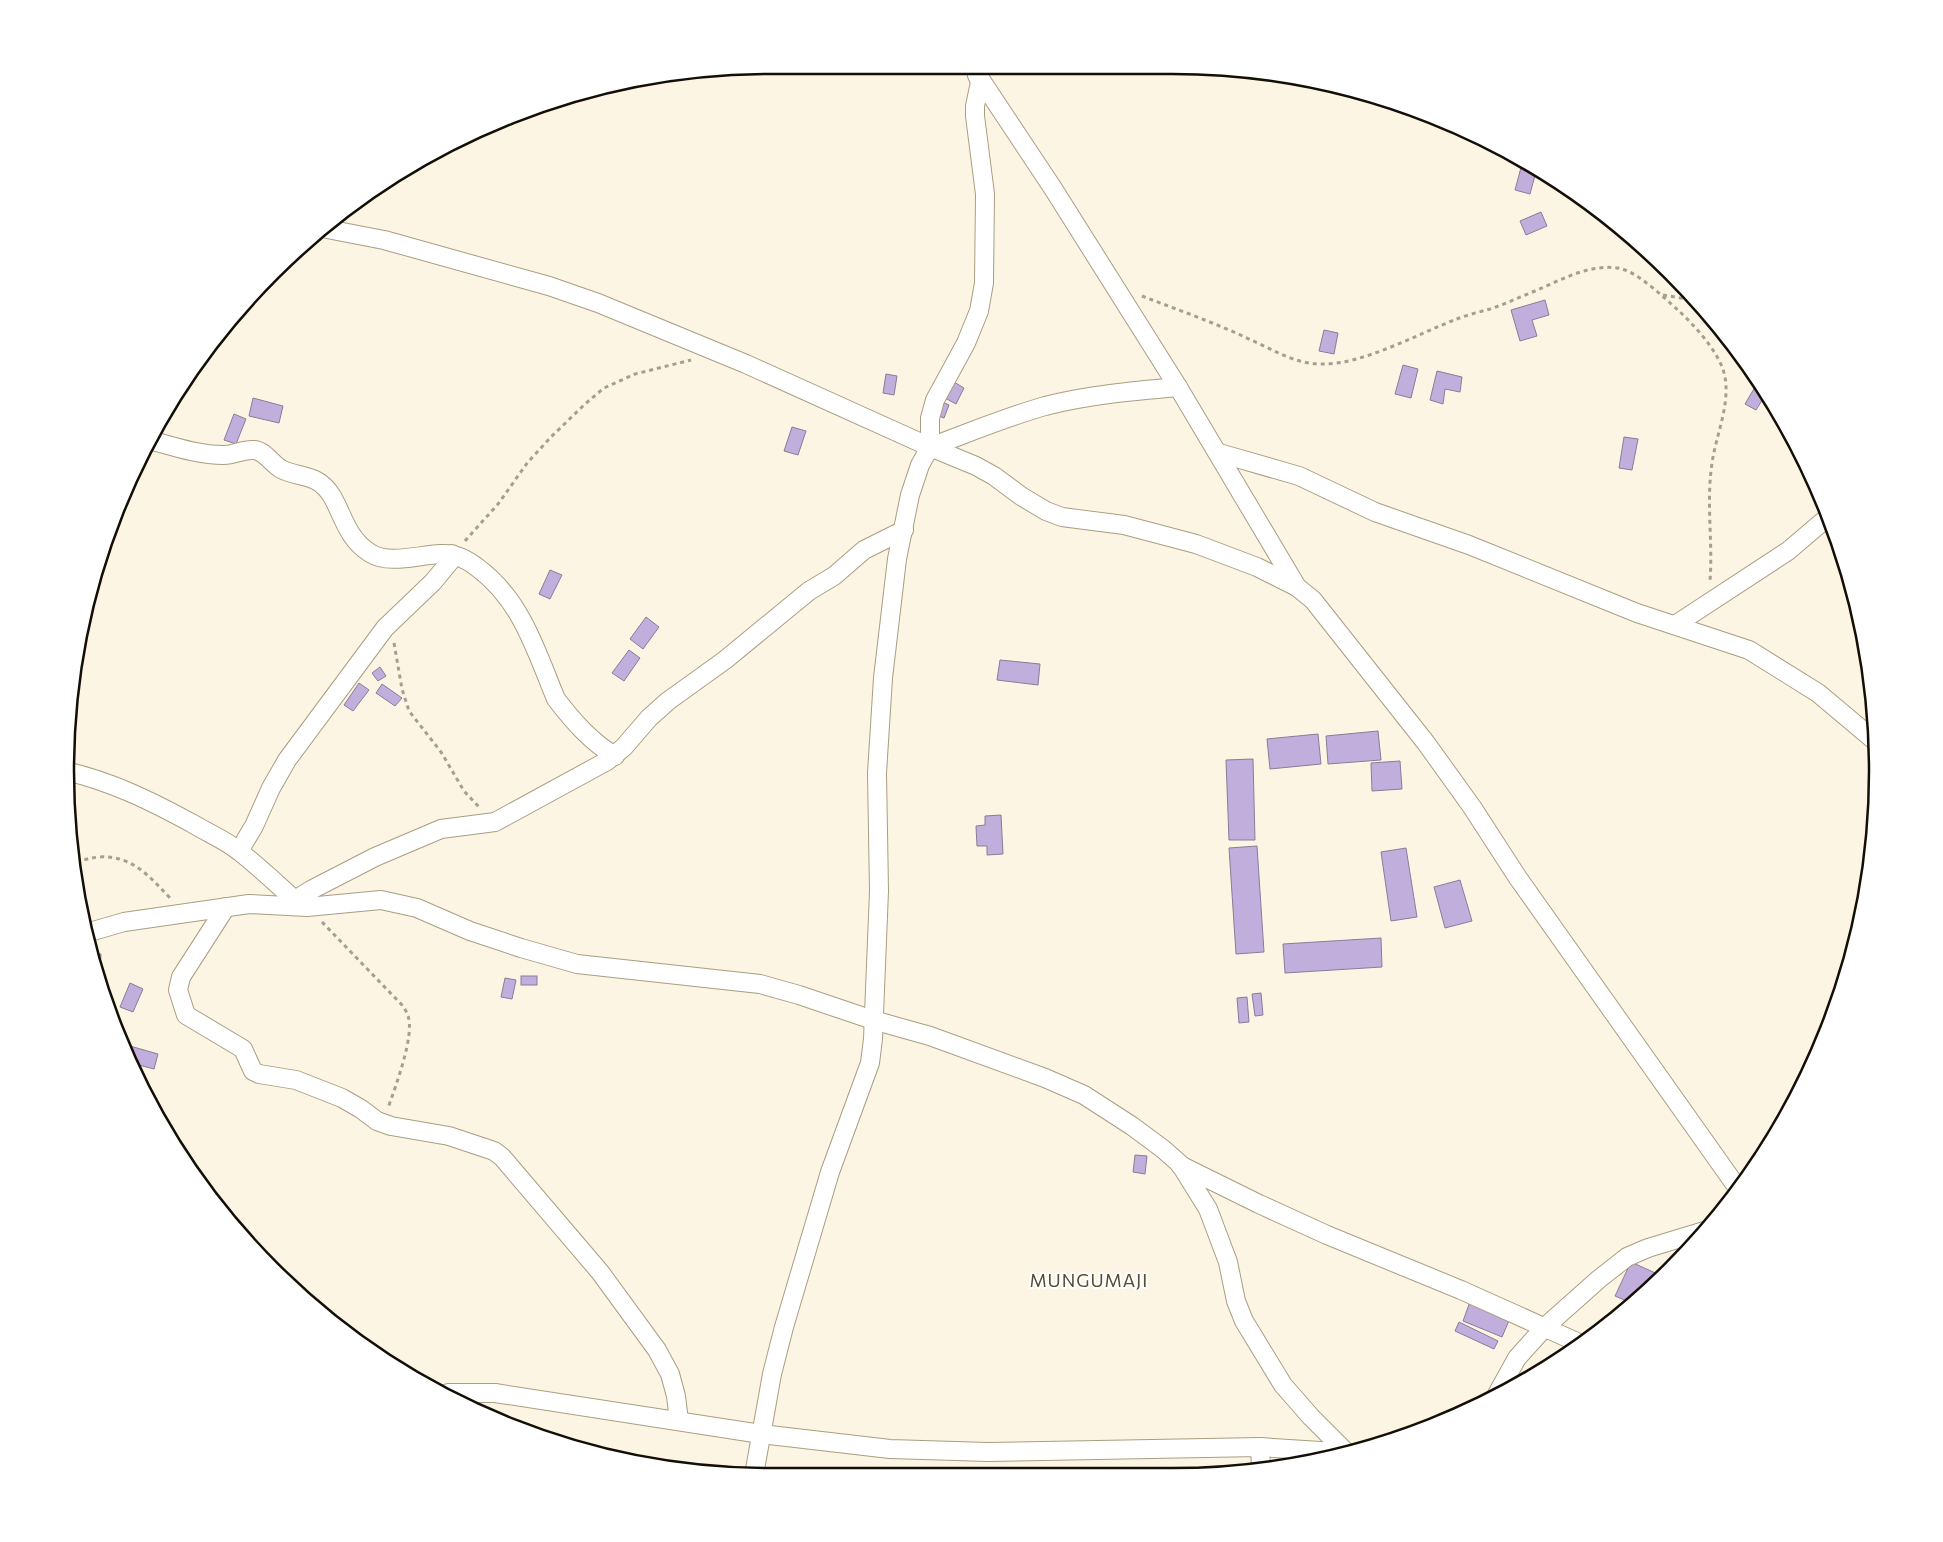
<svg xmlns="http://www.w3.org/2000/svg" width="1943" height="1542" font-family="Commissioner,sans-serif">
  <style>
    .building { fill: #c1aedd; stroke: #887d97 }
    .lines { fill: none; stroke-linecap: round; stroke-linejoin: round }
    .minor-casing { stroke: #aa9d82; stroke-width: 20 }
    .path { stroke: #a59f90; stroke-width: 3; stroke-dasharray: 4 4; stroke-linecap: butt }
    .minor { stroke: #fff; stroke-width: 18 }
    .labels { text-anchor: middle; stroke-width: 4; stroke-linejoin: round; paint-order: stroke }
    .quarter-label { font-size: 18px; letter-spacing: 1px; fill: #584d34; stroke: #fff }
    .rim { fill: none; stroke: #140f06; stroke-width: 2.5 }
  </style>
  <rect width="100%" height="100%" fill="#fdf5e3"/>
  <g class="building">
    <path d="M 1523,160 L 1537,168 L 1530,194 L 1515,190 Z"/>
    <path d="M 1541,212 L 1547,226 L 1526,235 L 1520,221 Z"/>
    <path d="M 1545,300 L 1549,315 L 1532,320 L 1537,336 L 1520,341 L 1511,310 Z"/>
    <path d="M 1324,330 L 1338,333 L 1334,354 L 1319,351 Z"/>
    <path d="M 1403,365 L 1418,369 L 1411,398 L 1395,394 Z"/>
    <path d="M 1437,371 L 1462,377 L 1460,392 L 1445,389 L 1443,404 L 1430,400 Z"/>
    <path d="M 886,374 L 897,376 L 894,395 L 883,393 Z"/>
    <path d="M 954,382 L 964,388 L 956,404 L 945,398 Z"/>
    <path d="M 1758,382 L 1766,394 L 1756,410 L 1745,404 Z"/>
    <path d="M 253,398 L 283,406 L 279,423 L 249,416 Z"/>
    <path d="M 938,400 L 949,405 L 944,418 L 933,414 Z"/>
    <path d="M 234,414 L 246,419 L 236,444 L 224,440 Z"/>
    <path d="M 792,427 L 806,431 L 798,455 L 784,451 Z"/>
    <path d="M 1624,437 L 1638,439 L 1632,470 L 1619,468 Z"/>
    <path d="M 550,570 L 562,575 L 550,599 L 539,594 Z"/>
    <path d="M 646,617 L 659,627 L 643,649 L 630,639 Z"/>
    <path d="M 629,650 L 640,658 L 624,681 L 612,673 Z"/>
    <path d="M 1000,660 L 1040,664 L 1038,685 L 997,680 Z"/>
    <path d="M 380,667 L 386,676 L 378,681 L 372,673 Z"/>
    <path d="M 359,683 L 369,690 L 353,711 L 344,705 Z"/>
    <path d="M 382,684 L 402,698 L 395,706 L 376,693 Z"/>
    <path d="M 1378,731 L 1381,760 L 1328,764 L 1326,736 Z"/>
    <path d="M 1318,734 L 1321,764 L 1270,769 L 1267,739 Z"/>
    <path d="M 1253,759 L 1255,840 L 1229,840 L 1226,760 Z"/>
    <path d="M 1400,761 L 1402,789 L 1372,791 L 1371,763 Z"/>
    <path d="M 1001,815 L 1003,854 L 987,855 L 987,846 L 977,846 L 976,826 L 985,825 L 985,816 Z"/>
    <path d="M 1257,846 L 1264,952 L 1236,954 L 1229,848 Z"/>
    <path d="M 1406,848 L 1417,917 L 1391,921 L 1381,852 Z"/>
    <path d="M 1460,880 L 1472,921 L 1445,928 L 1434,887 Z"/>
    <path d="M 1381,938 L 1382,967 L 1285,973 L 1283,944 Z"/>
    <path d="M 89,954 L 101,954 L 100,970 L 96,970 Z"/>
    <rect x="521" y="976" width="16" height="9"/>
    <path d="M 505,978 L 516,980 L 512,999 L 501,997 Z"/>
    <path d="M 130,983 L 143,989 L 133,1012 L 120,1007 Z"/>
    <path d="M 1261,993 L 1263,1015 L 1255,1016 L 1252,994 Z"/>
    <path d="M 1247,997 L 1249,1022 L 1239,1023 L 1237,998 Z"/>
    <path d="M 130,1046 L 158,1054 L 154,1069 L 135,1064 L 129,1051 Z"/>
    <path d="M 1135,1155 L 1147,1156 L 1145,1174 L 1133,1172 Z"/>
    <path d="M 1631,1262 L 1662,1276 L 1634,1304 L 1615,1296 Z"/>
    <path d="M 1471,1299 L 1511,1316 L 1502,1337 L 1463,1321 Z"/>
    <path d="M 1459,1322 L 1498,1341 L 1494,1349 L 1455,1331 Z"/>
  </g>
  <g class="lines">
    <defs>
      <g id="minor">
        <path d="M 977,74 L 1054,190 L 1178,387 L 1297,587 L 1313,600 L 1426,743 L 1472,807 L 1518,878 L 1739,1190"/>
        <path d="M 327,229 L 384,240 L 549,286 L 598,303 L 746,364 L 930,447 L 976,466 L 994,476 L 1021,496 L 1046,511 L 1062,517 L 1124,525 L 1196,544 L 1257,567 L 1297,587"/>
        <path d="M 150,440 C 175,447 199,455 224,455 C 235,455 243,449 254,450 C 265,451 271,463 281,469 C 292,475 307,475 317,481 C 342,495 339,534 370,553 C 389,565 418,555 440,554 C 455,553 467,559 478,568 C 522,601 536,651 556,699 C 573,721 591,742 615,756"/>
        <path d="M 930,447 C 968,433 1006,417 1045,406 C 1088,395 1133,391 1178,387"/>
        <path d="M 1219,453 L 1299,476 L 1375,512 L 1469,545 L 1637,613 L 1749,650 L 1818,693 L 1874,740"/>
        <path d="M 1675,625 L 1788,551 L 1828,517"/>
        <path d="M 65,771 C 111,781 153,802 195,825 C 210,834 227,841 240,852 C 259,867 277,884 295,900"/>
        <path d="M 239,851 L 254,826 L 271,788 L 287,760 L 385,628 L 433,582 L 452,559 L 452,554"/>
        <path d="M 290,906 L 295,900 L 311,890 L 375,857 L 441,829 L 495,822 L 607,761 L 624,747 L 649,718 L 668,701 L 725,660 L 809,591 L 834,576 L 864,550 L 904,530"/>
        <path d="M 226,907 L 181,977 L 178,990 L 186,1015 L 243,1049 L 253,1071 L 259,1074 L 296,1080 L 342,1098 L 361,1109 L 377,1121 L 391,1126 L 449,1136 L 494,1151 L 502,1157 L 600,1272 L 657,1350 L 670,1374 L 676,1396 L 679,1421"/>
        <path d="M 86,933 L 124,922 L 249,904 L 307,907 L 381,900 L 417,908 L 470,931 L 521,948 L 577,964 L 760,984 L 799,995 L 873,1020 L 930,1036 L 1045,1078 L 1084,1095 L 1132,1126 L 1163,1149 L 1180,1164 L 1208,1209 L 1228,1262 L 1236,1301 L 1244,1321 L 1283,1385 L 1311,1417 L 1347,1453"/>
        <path d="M 1180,1165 L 1259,1204 L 1327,1235 L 1461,1290 L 1579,1343"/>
        <path d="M 448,1393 L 495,1393 L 761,1434 L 890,1449 L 988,1452 L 1260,1447 L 1351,1453"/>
        <path d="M 1497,1394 L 1517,1358 L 1545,1327 L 1599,1279 L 1627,1257 L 1648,1248 L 1704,1231"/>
        <path d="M 1260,1447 L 1261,1468"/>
        <path d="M 754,1475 L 772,1374 L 784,1327 L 830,1172 L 870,1063 L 873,1039 L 879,891 L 877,773 L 883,678 L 897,559 L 910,495 L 920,465 L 930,447 L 930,418 L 932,411 L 935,400 L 966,343 L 979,311 L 984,283 L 985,194 L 975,116 L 975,106 L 980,82 L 977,75 L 985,66"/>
      </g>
    </defs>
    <use href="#minor" class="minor-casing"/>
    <g class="path">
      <path d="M 1663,295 L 1698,301"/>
      <path d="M 1142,296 C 1178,310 1216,323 1251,340 C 1274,350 1295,364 1321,364 C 1363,365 1417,334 1457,319 C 1467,315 1479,312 1490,309 C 1505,304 1520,297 1535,291 C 1561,280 1588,264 1618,268 C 1637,271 1663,297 1678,310 C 1695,326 1721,354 1725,377 C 1730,406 1716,435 1712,463 C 1706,502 1713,542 1710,581"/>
      <path d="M 465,541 L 498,504 L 528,462 L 551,437 L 585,404 L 604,388 L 635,374 L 691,360"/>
      <path d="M 394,643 L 402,689 L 409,711 L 441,752 L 464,791 L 479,807"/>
      <path d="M 77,863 C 85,859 90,858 99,857 C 132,855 149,876 170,898"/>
      <path d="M 322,922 L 402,1005 C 404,1008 407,1012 408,1016 C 415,1035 395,1088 388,1108"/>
    </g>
    <use href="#minor" class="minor"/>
  </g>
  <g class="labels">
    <g class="quarter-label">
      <text x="1089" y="1287">MUNGUMAJI</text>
    </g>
  </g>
  <path d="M0 0H1943V1542H0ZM771 74H1172A697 697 0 0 1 1869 771V771A697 697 0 0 1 1172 1468H771A697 697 0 0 1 74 771V771A697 697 0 0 1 771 74Z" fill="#fff" fill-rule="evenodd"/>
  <path class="rim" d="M771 74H1172A697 697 0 0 1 1869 771V771A697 697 0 0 1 1172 1468H771A697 697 0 0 1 74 771V771A697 697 0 0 1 771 74Z"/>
</svg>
